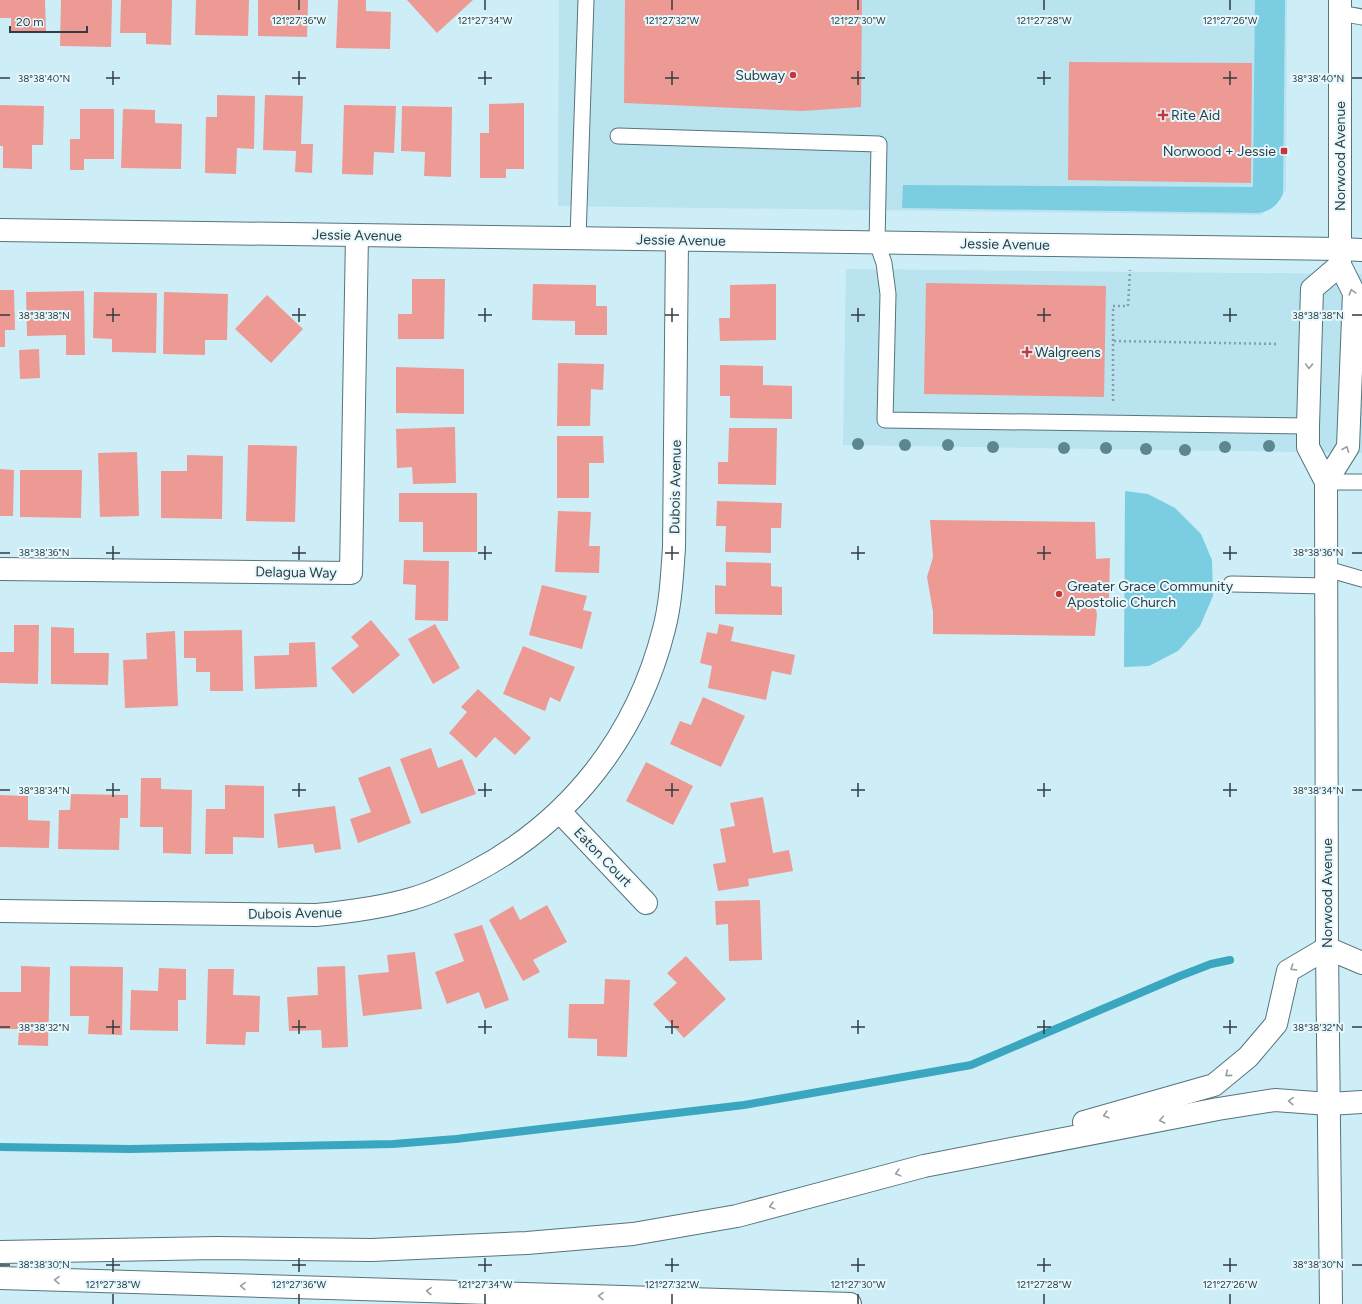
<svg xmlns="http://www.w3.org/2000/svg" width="1362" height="1304" font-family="Figtree,sans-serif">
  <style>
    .built { fill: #b9e3ee }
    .green { fill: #7bcde2 }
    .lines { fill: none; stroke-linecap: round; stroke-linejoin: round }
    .stream { stroke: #3ba6bf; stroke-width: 8 }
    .building { fill: #ee9a94 }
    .lane-casing { stroke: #56747c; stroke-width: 17 }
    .street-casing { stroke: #56747c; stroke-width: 24 }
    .secondary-casing { stroke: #56747c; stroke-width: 24 }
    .highway-casing { stroke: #56747c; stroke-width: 24 }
    .path { stroke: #869ea5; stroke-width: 2.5; stroke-dasharray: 2 3; stroke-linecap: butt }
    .lane { stroke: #fff; stroke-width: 15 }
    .street { stroke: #fff; stroke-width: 22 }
    .secondary { stroke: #fff; stroke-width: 22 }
    .highway { stroke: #fff; stroke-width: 22 }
    .tree { fill: #5c8690 }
    .oneway { stroke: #989ea0 }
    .ticks { fill: none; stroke: #303d41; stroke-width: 1.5 }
    .poi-dot { fill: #c6363a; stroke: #e5f9fe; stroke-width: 1.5 }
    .labels { text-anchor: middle; stroke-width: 4; stroke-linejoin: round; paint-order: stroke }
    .poi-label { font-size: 14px; fill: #303d41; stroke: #e5f9fe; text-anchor: start }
    .street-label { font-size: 14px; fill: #303d41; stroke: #e5f9fe }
    .ticks-label { font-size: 10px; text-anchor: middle; fill: #303d41; stroke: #e5f9fe; stroke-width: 4; stroke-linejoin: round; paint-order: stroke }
  </style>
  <rect width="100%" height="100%" fill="#cdeef7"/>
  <g class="built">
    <path d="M 559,0 L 1287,0 L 1286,190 L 1261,215 L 558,206 Z"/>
    <path d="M 846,269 L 1362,274 L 1362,453 L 843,445 Z"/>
  </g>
  <g class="green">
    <path d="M 1255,0 L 1285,0 L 1283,194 C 1278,205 1270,212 1258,213 L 902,208 L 903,185 L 1253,187 Z"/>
    <path d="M 1125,491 L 1148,494 L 1175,508 L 1201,534 L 1212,560 L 1213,596 L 1200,626 L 1178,651 L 1149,666 L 1124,667 Z"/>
  </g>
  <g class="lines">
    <path class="stream" d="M 0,1147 L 130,1149 L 393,1144 L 456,1139 L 744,1105 L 971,1065 L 1180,976 L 1211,964 L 1230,960"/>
  </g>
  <g class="building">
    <path d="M 0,0 L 45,0 L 46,32 L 11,33 L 11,18 L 0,18 Z"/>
    <path d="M 61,0 L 112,0 L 111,47 L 60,46 Z"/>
    <path d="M 121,0 L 172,0 L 171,45 L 146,44 L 146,33 L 120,33 Z"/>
    <path d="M 196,0 L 249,0 L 248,36 L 195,35 Z"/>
    <path d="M 258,0 L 308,0 L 307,37 L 258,36 Z"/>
    <path d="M 338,0 L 366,0 L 366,11 L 391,12 L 390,49 L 336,48 Z"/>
    <path d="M 407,0 L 473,0 L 437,33 Z"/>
    <path d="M 625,0 L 862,0 L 861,107 L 802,111 L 624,103 Z"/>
    <path d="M 1069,62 L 1252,63 L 1251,183 L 1068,180 Z"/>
    <path d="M 217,95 L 255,96 L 254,149 L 237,148 L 236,174 L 205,173 L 206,117 L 217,117 Z"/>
    <path d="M 265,95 L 303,96 L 301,144 L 313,144 L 312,173 L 295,172 L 296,151 L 263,150 Z"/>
    <path d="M 524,103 L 524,169 L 506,169 L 506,178 L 480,178 L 480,133 L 489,133 L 489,104 Z"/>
    <path d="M 0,105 L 44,106 L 43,145 L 32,145 L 32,169 L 3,168 L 3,146 L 0,146 Z"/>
    <path d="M 344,105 L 396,106 L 394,153 L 374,152 L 373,175 L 342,174 Z"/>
    <path d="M 402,106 L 452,107 L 451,177 L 424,176 L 425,152 L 401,151 Z"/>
    <path d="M 80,109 L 114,109 L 114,159 L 84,159 L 84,170 L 70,170 L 70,139 L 80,139 Z"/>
    <path d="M 123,109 L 155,110 L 155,123 L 182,124 L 181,169 L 121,168 Z"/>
    <path d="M 412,279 L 445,279 L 444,339 L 398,339 L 398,314 L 412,314 Z"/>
    <path d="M 926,283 L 1106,286 L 1104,397 L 924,394 Z"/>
    <path d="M 533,284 L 596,285 L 596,306 L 607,306 L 607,335 L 575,335 L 575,321 L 532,320 Z"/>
    <path d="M 776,284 L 776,340 L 720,341 L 719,318 L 730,318 L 730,285 Z"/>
    <path d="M 0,290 L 14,290 L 15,330 L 5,330 L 5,347 L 0,347 Z"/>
    <path d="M 84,291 L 85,355 L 66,355 L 66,335 L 27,336 L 26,292 Z"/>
    <path d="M 94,292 L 157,293 L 156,353 L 112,352 L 112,339 L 93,338 Z"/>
    <path d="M 164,292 L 228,294 L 227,340 L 205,340 L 205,355 L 163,354 Z"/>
    <path d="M 267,295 L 303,329 L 271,363 L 235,329 Z"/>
    <path d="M 39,349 L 40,378 L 20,379 L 19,350 Z"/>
    <path d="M 558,363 L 604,364 L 603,390 L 591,389 L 590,426 L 557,426 Z"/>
    <path d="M 720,365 L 763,366 L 763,385 L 792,386 L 792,419 L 730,418 L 730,396 L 720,396 Z"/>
    <path d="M 396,367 L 464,369 L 464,414 L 396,413 Z"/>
    <path d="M 455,427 L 456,483 L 413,484 L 412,467 L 397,468 L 396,429 Z"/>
    <path d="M 729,428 L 777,428 L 776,485 L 718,484 L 718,462 L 728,462 Z"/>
    <path d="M 557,436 L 603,436 L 604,463 L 589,463 L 589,498 L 557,498 Z"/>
    <path d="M 248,445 L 297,446 L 295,522 L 246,521 Z"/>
    <path d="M 137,452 L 139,516 L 100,517 L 98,453 Z"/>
    <path d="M 187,455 L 223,456 L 222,519 L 161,518 L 161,471 L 187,471 Z"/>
    <path d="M 0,469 L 14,470 L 13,516 L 0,516 Z"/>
    <path d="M 20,470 L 82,470 L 81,518 L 20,517 Z"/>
    <path d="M 399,493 L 477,493 L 477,552 L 423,552 L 423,522 L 399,522 Z"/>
    <path d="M 717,501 L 782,503 L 781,528 L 771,528 L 771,553 L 725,552 L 726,526 L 716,526 Z"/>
    <path d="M 558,511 L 591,512 L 589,546 L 600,546 L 599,573 L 555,572 Z"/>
    <path d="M 930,520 L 1095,522 L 1096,559 L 1110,558 L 1109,598 L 1093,598 L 1097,614 L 1095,636 L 933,634 L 933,612 L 927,577 L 933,557 Z"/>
    <path d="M 404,560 L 449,561 L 448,621 L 415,620 L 416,585 L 403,584 Z"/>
    <path d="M 726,562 L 771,563 L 771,586 L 782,587 L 782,615 L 715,614 L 715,585 L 726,586 Z"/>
    <path d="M 542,585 L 587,596 L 583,610 L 592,612 L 582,649 L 529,635 Z"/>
    <path d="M 371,620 L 400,655 L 353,694 L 331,668 L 359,646 L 351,637 Z"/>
    <path d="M 435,624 L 460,668 L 433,684 L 408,639 Z"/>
    <path d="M 719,624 L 734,627 L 731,641 L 795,655 L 791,675 L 772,671 L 766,700 L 708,688 L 712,666 L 700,663 L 707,632 L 717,634 Z"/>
    <path d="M 14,625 L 39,625 L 38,684 L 0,683 L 0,652 L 14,652 Z"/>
    <path d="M 51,627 L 74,628 L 74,653 L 109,653 L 108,685 L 51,684 Z"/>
    <path d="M 242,630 L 243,691 L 210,691 L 210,672 L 196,672 L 196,658 L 184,658 L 184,631 Z"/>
    <path d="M 175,631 L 178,706 L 125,708 L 123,660 L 147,659 L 146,633 Z"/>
    <path d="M 315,642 L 317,687 L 255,689 L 254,656 L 289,655 L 289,643 Z"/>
    <path d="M 523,646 L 575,667 L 560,702 L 550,697 L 545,711 L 503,694 Z"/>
    <path d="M 478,689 L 531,738 L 515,755 L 495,737 L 476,758 L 449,733 L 467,712 L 461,707 Z"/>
    <path d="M 703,697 L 745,716 L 721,767 L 670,744 L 680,721 L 691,725 Z"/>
    <path d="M 431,748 L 438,768 L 462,759 L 476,794 L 421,814 L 400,759 Z"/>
    <path d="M 646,762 L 693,786 L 673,825 L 626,801 Z"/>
    <path d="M 390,766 L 411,823 L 358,843 L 350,819 L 371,812 L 358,778 Z"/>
    <path d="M 141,778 L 161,778 L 161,789 L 192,790 L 191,854 L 163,853 L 163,827 L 140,827 Z"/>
    <path d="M 225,785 L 264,786 L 264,838 L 233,837 L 233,854 L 205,854 L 206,809 L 225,809 Z"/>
    <path d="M 71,794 L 128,795 L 128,818 L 120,818 L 119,850 L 58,849 L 59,810 L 70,810 Z"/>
    <path d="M 0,795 L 28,796 L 28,820 L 50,821 L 49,848 L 0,847 Z"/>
    <path d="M 763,797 L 773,853 L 789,850 L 793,871 L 748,879 L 749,886 L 718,891 L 713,864 L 726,862 L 720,829 L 735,826 L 730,803 Z"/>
    <path d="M 335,806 L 341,849 L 315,853 L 313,844 L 278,848 L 274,814 Z"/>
    <path d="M 760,900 L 762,960 L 729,961 L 728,924 L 716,925 L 715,901 Z"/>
    <path d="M 547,905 L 567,942 L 533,960 L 540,972 L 523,981 L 489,920 L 513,906 L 520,920 Z"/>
    <path d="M 482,925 L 509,1000 L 485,1009 L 479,992 L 447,1004 L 435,972 L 464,961 L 454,934 Z"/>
    <path d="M 415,952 L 422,1009 L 363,1016 L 358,975 L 389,972 L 387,955 Z"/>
    <path d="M 686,956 L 726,999 L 684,1038 L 653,1004 L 677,983 L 667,973 Z"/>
    <path d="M 21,966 L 50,967 L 48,1046 L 18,1045 L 19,1029 L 0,1029 L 0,992 L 21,992 Z"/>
    <path d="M 70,966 L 123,967 L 122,1035 L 88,1034 L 89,1016 L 70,1016 Z"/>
    <path d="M 345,966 L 348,1047 L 322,1048 L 321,1030 L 289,1031 L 287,997 L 318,995 L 317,967 Z"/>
    <path d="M 159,968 L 186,969 L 186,1000 L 178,1000 L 178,1031 L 130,1030 L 131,990 L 158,991 Z"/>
    <path d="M 208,969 L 234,969 L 233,995 L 260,996 L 259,1032 L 246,1032 L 245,1045 L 206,1044 Z"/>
    <path d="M 605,979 L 630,980 L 627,1057 L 597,1056 L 597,1039 L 568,1038 L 569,1004 L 604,1004 Z"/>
  </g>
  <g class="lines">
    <defs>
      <g id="lane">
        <path d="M 1340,13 L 1362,17"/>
        <path d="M 618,136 L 879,144 L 877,243 L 884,263 L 888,294 L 885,420 L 1308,426"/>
        <path d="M 578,238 L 586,0"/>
        <path d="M 1326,482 L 1362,482"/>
        <path d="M 1327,569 L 1362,579"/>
        <path d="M 1231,584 L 1326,586"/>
      </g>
      <g id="street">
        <path d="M 0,230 L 1340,249"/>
        <path d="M 0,569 L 351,573 L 357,235"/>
        <path d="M 560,812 L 646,903"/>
        <path d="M 0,911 L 316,915 C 348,912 380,908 411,899 C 433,893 453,883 472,873 C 570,822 637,736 664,629 C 671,602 672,575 674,548 L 677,240"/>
      </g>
      <g id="secondary">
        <path d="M 1340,249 L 1362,250"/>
        <path d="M 1326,482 L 1348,447 L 1354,293 L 1340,265 L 1340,0"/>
        <path d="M 1331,1304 L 1327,948 L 1326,482 L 1308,447 L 1308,426 L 1312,289 L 1340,265"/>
      </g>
      <g id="highway">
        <path d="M 1084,1122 L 1214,1085 L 1248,1057 L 1276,1024 L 1288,971 L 1327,948 L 1362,963"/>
        <path d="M 0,1252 L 217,1248 L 372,1250 L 527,1243 L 633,1234 L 737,1216 L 924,1166 L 1218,1109 L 1275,1100 L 1329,1104 L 1362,1102"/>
        <path d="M 0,1278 L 850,1304"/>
      </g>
    </defs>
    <use href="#lane" class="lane-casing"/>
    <use href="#street" class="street-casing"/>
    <use href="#secondary" class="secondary-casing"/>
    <use href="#highway" class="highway-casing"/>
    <g class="path">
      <path d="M 1114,341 L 1278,344"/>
      <path d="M 1113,401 L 1113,306 L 1128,306 L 1130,270"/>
    </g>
    <use href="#lane" class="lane"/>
    <use href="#street" class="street"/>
    <use href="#secondary" class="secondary"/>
    <use href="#highway" class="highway"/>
  </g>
  <g class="tree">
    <circle cx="858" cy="444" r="6"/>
    <circle cx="905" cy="445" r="6"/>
    <circle cx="948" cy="445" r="6"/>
    <circle cx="1269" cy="446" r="6"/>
    <circle cx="993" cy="447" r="6"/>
    <circle cx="1225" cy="447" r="6"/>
    <circle cx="1064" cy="448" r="6"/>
    <circle cx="1106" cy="448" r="6"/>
    <circle cx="1146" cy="449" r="6"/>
    <circle cx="1185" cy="450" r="6"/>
  </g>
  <defs><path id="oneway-chevron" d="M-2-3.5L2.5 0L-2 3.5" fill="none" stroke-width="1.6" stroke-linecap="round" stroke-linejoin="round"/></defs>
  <g class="oneway">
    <use href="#oneway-chevron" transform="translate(1352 292) rotate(-105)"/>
    <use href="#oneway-chevron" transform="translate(1309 366) rotate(92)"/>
    <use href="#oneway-chevron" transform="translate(1346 449) rotate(-68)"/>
    <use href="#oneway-chevron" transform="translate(1293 968) rotate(148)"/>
    <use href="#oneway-chevron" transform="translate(1228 1074) rotate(140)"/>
    <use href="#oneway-chevron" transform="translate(1291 1101) rotate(-176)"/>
    <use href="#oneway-chevron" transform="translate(1106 1115) rotate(164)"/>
    <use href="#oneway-chevron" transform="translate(1162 1120) rotate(169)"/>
    <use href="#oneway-chevron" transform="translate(898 1173) rotate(165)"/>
    <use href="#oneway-chevron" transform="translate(772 1206) rotate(165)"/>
    <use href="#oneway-chevron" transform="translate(57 1280) rotate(-178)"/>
    <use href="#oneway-chevron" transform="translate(243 1286) rotate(-178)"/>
    <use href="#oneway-chevron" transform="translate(429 1291) rotate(-178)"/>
    <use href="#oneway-chevron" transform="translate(601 1296) rotate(-178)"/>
  </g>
  <path class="ticks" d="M 299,0 L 299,10M 485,0 L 485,10M 672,0 L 672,10M 858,0 L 858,10M 1044,0 L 1044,10M 1230,0 L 1230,10M 113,71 L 113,85M 299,71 L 299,85M 485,71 L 485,85M 672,71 L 672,85M 858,71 L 858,85M 1044,71 L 1044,85M 1230,71 L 1230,85M 0,78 L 10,78M 106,78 L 120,78M 292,78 L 306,78M 478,78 L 492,78M 665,78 L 679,78M 851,78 L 865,78M 1037,78 L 1051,78M 1223,78 L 1237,78M 1352,78 L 1362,78M 113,308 L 113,322M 299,308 L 299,322M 485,308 L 485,322M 672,308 L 672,322M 858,308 L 858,322M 1044,308 L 1044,322M 1230,308 L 1230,322M 0,315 L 10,315M 106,315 L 120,315M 292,315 L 306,315M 478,315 L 492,315M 665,315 L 679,315M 851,315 L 865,315M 1037,315 L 1051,315M 1223,315 L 1237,315M 1352,315 L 1362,315M 113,546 L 113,560M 299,546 L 299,560M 485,546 L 485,560M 672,546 L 672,560M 858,546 L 858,560M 1044,546 L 1044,560M 1230,546 L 1230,560M 0,553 L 10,553M 106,553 L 120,553M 292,553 L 306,553M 478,553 L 492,553M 665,553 L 679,553M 851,553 L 865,553M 1037,553 L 1051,553M 1223,553 L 1237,553M 1352,553 L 1362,553M 113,783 L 113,797M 299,783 L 299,797M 485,783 L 485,797M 672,783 L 672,797M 858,783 L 858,797M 1044,783 L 1044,797M 1230,783 L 1230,797M 0,790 L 10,790M 106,790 L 120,790M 292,790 L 306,790M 478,790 L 492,790M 665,790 L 679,790M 851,790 L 865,790M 1037,790 L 1051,790M 1223,790 L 1237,790M 1352,790 L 1362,790M 113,1020 L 113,1034M 299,1020 L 299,1034M 485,1020 L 485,1034M 672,1020 L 672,1034M 858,1020 L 858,1034M 1044,1020 L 1044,1034M 1230,1020 L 1230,1034M 0,1027 L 10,1027M 106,1027 L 120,1027M 292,1027 L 306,1027M 478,1027 L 492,1027M 665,1027 L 679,1027M 851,1027 L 865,1027M 1037,1027 L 1051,1027M 1223,1027 L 1237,1027M 1352,1027 L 1362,1027M 113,1258 L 113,1272M 299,1258 L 299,1272M 485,1258 L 485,1272M 672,1258 L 672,1272M 858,1258 L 858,1272M 1044,1258 L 1044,1272M 1230,1258 L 1230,1272M 0,1265 L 10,1265M 106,1265 L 120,1265M 292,1265 L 306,1265M 478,1265 L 492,1265M 665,1265 L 679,1265M 851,1265 L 865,1265M 1037,1265 L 1051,1265M 1223,1265 L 1237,1265M 1352,1265 L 1362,1265M 113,1294 L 113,1304M 299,1294 L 299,1304M 485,1294 L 485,1304M 672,1294 L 672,1304M 858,1294 L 858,1304M 1044,1294 L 1044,1304M 1230,1294 L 1230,1304"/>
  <g class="poi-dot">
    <circle cx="793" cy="75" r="4"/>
    <path d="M1161 109h4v4h4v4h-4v4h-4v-4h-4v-4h4z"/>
    <rect x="1280" y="147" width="8" height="8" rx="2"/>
    <path d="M1025 346h4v4h4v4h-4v4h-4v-4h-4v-4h4z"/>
    <circle cx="1059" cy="594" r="4"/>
  </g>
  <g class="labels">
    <g class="poi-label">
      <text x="785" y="80" text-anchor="end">Subway</text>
      <text x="1171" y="120">Rite Aid</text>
      <text x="1276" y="156" text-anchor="end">Norwood + Jessie</text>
      <text x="1035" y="357">Walgreens</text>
      <text x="1067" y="591">Greater Grace Community<tspan x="1067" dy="16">Apostolic Church</tspan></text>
    </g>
    <g class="street-label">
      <text transform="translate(1340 156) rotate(-90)" y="5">Norwood Avenue</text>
      <text transform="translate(357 235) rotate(1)" y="5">Jessie Avenue</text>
      <text transform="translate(681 240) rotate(1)" y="5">Jessie Avenue</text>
      <text transform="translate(1005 244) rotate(1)" y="5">Jessie Avenue</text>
      <text transform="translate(675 487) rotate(-89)" y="5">Dubois Avenue</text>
      <text transform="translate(296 572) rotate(1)" y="5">Delagua Way</text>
      <text transform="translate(603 857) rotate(46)" y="5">Eaton Court</text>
      <text transform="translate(1327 893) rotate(-90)" y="5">Norwood Avenue</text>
      <text transform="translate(295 913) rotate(-1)" y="5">Dubois Avenue</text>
    </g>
  </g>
  <g class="ticks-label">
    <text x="299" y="24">121°27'36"W</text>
    <text x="485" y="24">121°27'34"W</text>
    <text x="672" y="24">121°27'32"W</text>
    <text x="858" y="24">121°27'30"W</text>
    <text x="1044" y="24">121°27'28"W</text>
    <text x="1230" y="24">121°27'26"W</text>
    <text x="44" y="82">38°38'40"N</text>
    <text x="1318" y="82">38°38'40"N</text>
    <text x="44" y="319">38°38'38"N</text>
    <text x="1318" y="319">38°38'38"N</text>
    <text x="44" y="556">38°38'36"N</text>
    <text x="1318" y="556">38°38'36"N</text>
    <text x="44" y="794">38°38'34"N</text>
    <text x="1318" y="794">38°38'34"N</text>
    <text x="44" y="1031">38°38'32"N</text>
    <text x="1318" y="1031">38°38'32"N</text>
    <text x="44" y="1268">38°38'30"N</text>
    <text x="1318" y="1268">38°38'30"N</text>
    <text x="113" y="1288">121°27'38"W</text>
    <text x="299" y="1288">121°27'36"W</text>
    <text x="485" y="1288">121°27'34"W</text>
    <text x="672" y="1288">121°27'32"W</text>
    <text x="858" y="1288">121°27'30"W</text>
    <text x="1044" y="1288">121°27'28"W</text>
    <text x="1230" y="1288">121°27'26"W</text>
  </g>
  <path d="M10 26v6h77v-6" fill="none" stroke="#303d41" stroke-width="2"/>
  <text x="16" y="26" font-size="12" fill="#303d41" stroke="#e5f9fe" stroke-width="3" paint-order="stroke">20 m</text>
</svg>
